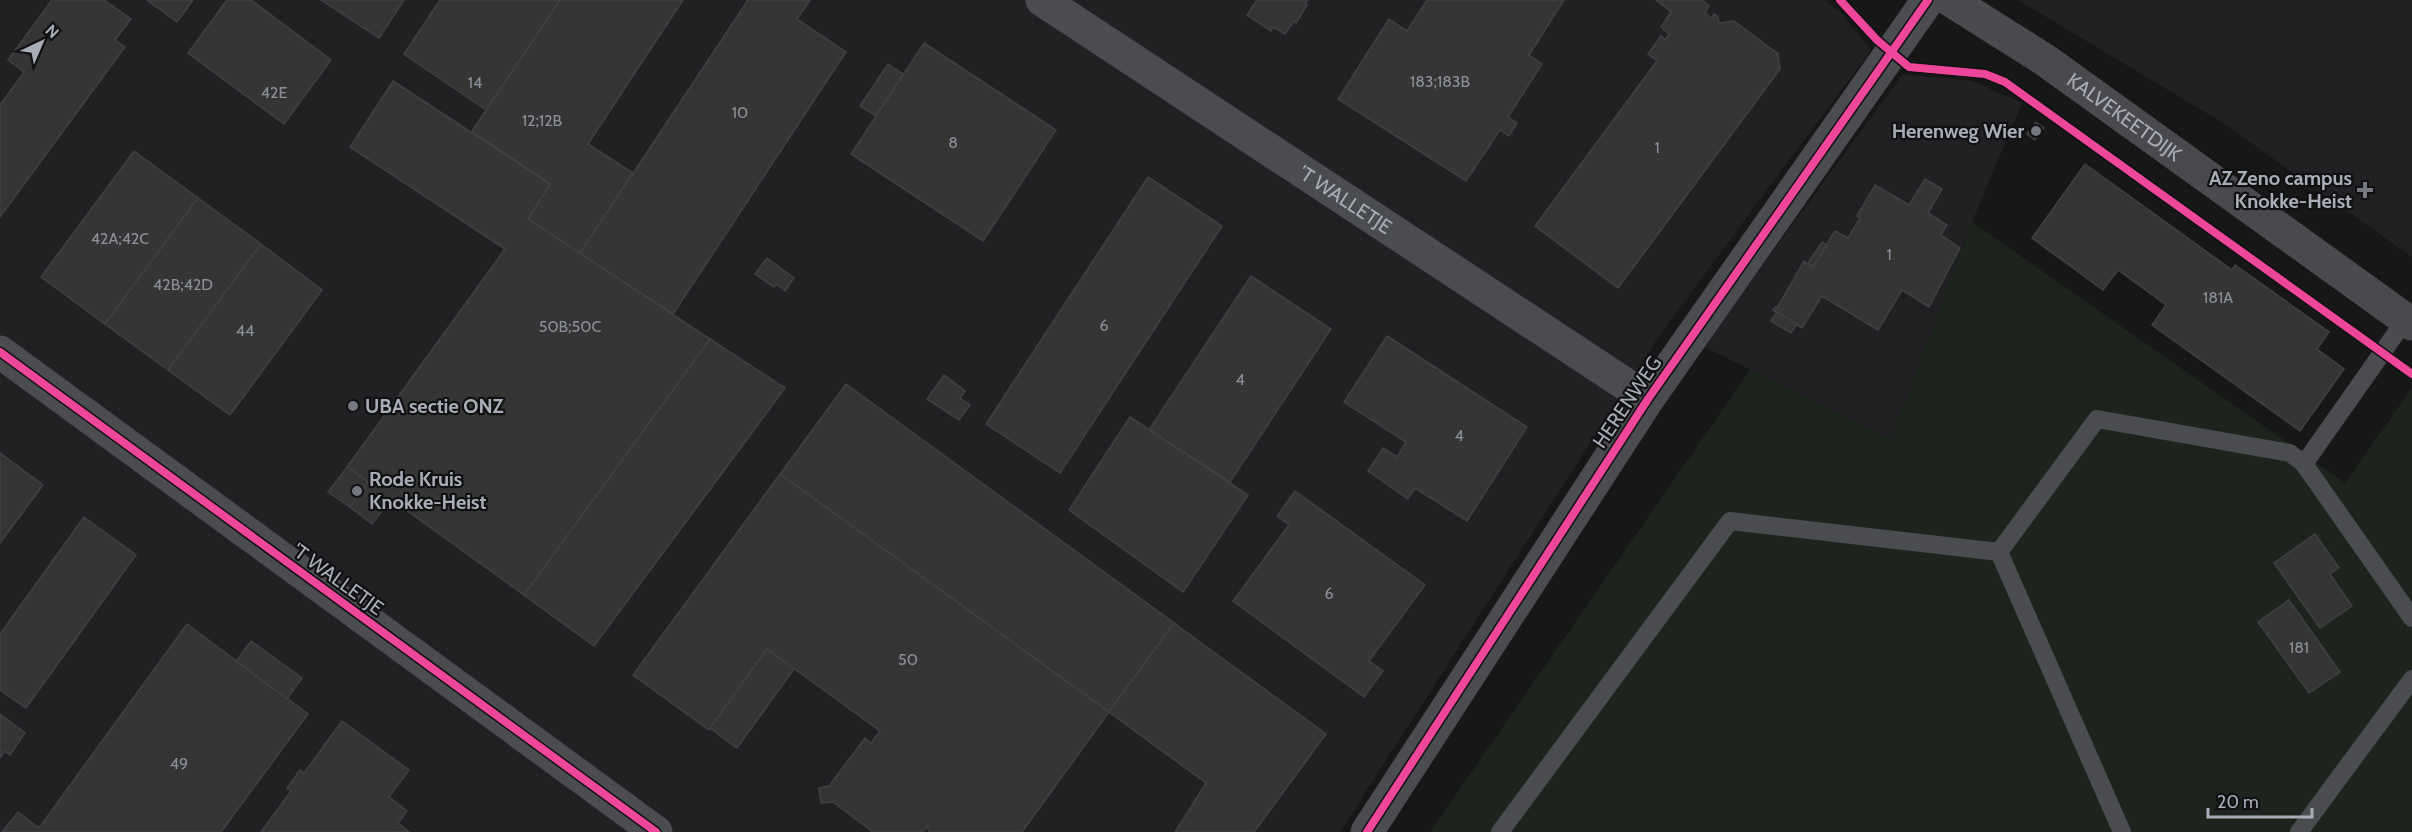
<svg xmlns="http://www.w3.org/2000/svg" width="2412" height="832" font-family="Cabin,sans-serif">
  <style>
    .built { fill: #212123 }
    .green { fill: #1d241e }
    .building { fill: #353536; stroke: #3f4043; stroke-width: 1.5 }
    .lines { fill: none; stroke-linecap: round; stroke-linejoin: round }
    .lane { stroke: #4b4c50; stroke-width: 18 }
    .street { stroke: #4b4c50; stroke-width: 33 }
    .secondary { stroke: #4a4a4e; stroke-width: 33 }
    .cycleway-casing { stroke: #111113; stroke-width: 11 }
    .cycleway { stroke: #ed469a; stroke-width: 8 }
    .poi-dot { fill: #757880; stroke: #111113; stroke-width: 2 }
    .labels { text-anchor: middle; stroke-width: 4.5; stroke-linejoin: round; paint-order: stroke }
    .number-label { font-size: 16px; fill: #8b8f98 }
    .street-label { font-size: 20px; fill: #a8adb8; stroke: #111113 }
    .poi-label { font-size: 20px; font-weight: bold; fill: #a8adb8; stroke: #111113; text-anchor: end }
  </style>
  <rect width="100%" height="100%" fill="#171717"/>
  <g class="built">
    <path d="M 0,0 L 1824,0 L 1839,11 L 1871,50 L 1661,333 L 1340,832 L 0,832 Z"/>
    <path d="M 2018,0 L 2412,0 L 2412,257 L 2223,123 Z"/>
    <path d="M 1903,74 L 1972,81 L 2022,103 L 1972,222 L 1891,440 L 1703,346 Z"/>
  </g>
  <path class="green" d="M 1972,222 L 2345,483 L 2412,388 L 2412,832 L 1430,832 L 1750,370 L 1891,439 Z"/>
  <g class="building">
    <path d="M 52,0 L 104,0 L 131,19 L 115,40 L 125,47 L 0,217 L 0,105 L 24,72 L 8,60 Z"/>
    <path d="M 147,0 L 193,0 L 177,22 Z"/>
    <path d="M 227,0 L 251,0 L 331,60 L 284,124 L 188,53 Z"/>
    <path d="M 321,0 L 404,0 L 379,38 Z"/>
    <path d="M 440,0 L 560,0 L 486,110 L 404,54 Z"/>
    <path d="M 560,0 L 683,0 L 588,144 L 633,173 L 580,253 L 528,219 L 550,184 L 472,131 Z"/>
    <path d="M 748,0 L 810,0 L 797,19 L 846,52 L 673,314 L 580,253 Z"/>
    <path d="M 1257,0 L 1308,0 L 1305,4 L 1307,5 L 1296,23 L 1294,21 L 1285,34 L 1273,27 L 1271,31 L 1247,15 Z"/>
    <path d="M 1427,0 L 1564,0 L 1529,55 L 1542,64 L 1508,117 L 1517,123 L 1509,136 L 1500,130 L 1466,181 L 1338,99 L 1389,19 L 1407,31 Z"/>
    <path d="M 1656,0 L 1702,0 L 1709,6 L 1705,13 L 1712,18 L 1714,14 L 1718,17 L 1719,23 L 1734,21 L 1778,54 L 1780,69 L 1618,288 L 1535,226 L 1657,61 L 1648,54 L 1661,36 L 1665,40 L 1669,34 L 1661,27 L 1671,12 Z"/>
    <path d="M 924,43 L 1056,130 L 983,241 L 851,154 Z"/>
    <path d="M 888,64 L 903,74 L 876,116 L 860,106 Z"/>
    <path d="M 393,81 L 550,184 L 528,219 L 710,339 L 524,595 L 391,499 L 372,524 L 350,507 L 368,482 L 347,467 L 505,249 L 350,147 Z"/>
    <path d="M 2036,122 L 2044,128 L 2035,140 L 2027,134 Z"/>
    <path d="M 134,151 L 198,198 L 105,324 L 41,277 Z"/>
    <path d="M 2085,164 L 2232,270 L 2235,265 L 2329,332 L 2317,349 L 2344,369 L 2300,431 L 2152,325 L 2166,305 L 2118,270 L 2103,290 L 2032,238 Z"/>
    <path d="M 1148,177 L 1222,226 L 1060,473 L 986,424 Z"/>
    <path d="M 1925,179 L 1942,189 L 1928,213 L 1947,225 L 1941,235 L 1960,248 L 1929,307 L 1902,290 L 1878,330 L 1822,296 L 1802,328 L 1773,310 L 1775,307 L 1777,308 L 1804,261 L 1813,267 L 1835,231 L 1848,238 L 1860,218 L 1857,216 L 1875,185 L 1909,205 Z"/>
    <path d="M 198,198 L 261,244 L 168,370 L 105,324 Z"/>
    <path d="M 1822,242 L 1827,245 L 1813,267 L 1808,263 Z"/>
    <path d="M 261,244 L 322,290 L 230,415 L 168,370 Z"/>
    <path d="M 767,258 L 794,278 L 785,291 L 777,284 L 774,287 L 755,274 Z"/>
    <path d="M 1251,276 L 1331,329 L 1230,482 L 1149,430 Z"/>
    <path d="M 1777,312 L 1797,324 L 1791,333 L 1771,321 Z"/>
    <path d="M 1387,336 L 1527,427 L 1467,521 L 1415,488 L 1408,499 L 1368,471 L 1383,448 L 1397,457 L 1406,442 L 1344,402 Z"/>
    <path d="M 710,339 L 785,388 L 594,646 L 524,595 Z"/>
    <path d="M 944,375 L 965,391 L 960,398 L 970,405 L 959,420 L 927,399 Z"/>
    <path d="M 846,384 L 1174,623 L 1109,712 L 780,474 Z"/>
    <path d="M 1130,417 L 1248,495 L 1183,592 L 1069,510 Z"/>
    <path d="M 0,453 L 43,485 L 0,543 Z"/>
    <path d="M 347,467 L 368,482 L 350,507 L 328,492 Z"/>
    <path d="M 780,474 L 1109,712 L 1022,832 L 929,832 L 927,826 L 923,832 L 873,832 L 833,802 L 821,803 L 819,788 L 829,786 L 865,738 L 871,743 L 880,731 L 767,649 L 709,730 L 633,675 Z"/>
    <path d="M 1295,491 L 1425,585 L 1369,661 L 1383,671 L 1364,697 L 1233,601 L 1289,525 L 1277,516 Z"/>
    <path d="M 84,517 L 136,555 L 26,708 L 0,690 L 0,634 Z"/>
    <path d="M 2315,534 L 2339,568 L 2330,574 L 2352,606 L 2320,628 L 2274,563 Z"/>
    <path d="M 2289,600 L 2340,672 L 2309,693 L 2258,622 Z"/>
    <path d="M 1174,623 L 1326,734 L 1254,832 L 1175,832 L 1206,783 L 1109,712 Z"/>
    <path d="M 187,624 L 308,714 L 221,832 L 2,832 L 18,812 L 39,828 Z"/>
    <path d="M 251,641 L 302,678 L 287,699 L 236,661 Z"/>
    <path d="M 767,649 L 794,669 L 737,748 L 710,728 Z"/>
    <path d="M 0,714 L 25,733 L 10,755 L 5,751 L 0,758 Z"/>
    <path d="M 342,721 L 409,770 L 389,797 L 407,811 L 398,823 L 409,832 L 261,832 L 291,791 L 287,788 L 300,770 L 304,773 Z"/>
  </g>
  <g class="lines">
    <g class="lane">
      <path d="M 2304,464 L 2406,319"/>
      <path d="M 1999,552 L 2122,832"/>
      <path d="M 1500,832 L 1730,521 L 1999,552 L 2097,419 L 2290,453 L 2304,464 L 2412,618"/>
      <path d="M 2299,832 L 2412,679"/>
    </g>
    <g class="street">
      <path id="s1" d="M 1042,0 L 1648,399"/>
      <path d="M 0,352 L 656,832"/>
      <path d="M 1367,832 L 1648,399 L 1928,0"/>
    </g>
    <path class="secondary" id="s2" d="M 1950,0 L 2045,60 L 2412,324"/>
    <defs>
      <g id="cycleway">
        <path d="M 1840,0 L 1877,40 L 1909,67 L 1985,74 L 2005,82 L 2412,374"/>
        <path d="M 0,352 L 656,832"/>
        <path d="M 1367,832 L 1648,399 L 1928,0"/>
      </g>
    </defs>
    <use href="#cycleway" class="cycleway-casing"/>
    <use href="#cycleway" class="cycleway"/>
  </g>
  <g class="poi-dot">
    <circle cx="2036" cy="131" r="6"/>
    <path d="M2362 181h6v6h6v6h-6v6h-6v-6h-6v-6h6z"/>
    <circle cx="353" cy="406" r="6"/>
    <circle cx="357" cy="491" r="6"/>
  </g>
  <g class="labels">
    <g class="number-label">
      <text x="1440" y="87">183;183B</text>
      <text x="475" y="88">14</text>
      <text x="274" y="98">42E</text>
      <text x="740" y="118">10</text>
      <text x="542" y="126">12;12B</text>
      <text x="953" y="148">8</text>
      <text x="1657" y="153">1</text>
      <text x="120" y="244">42A;42C</text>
      <text x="1889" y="260">1</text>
      <text x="183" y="290">42B;42D</text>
      <text x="2218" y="303">181A</text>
      <text x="1104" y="331">6</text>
      <text x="570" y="332">50B;50C</text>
      <text x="245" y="336">44</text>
      <text x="1240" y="385">4</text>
      <text x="1459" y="441">4</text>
      <text x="1329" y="599">6</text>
      <text x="2299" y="653">181</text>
      <text x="908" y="665">50</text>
      <text x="179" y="769">49</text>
    </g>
    <g class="street-label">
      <text dy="7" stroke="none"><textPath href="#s2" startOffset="210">KALVEKEETDIJK</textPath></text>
      <text dy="7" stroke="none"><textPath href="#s1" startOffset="363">'T WALLETJE</textPath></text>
      <text transform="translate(1627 402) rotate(-56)" y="7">HERENWEG</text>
      <text transform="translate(338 579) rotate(36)" y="7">'T WALLETJE</text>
    </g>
    <g class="poi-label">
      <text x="2024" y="138">Herenweg Wier</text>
      <text x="2352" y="185">AZ Zeno campus<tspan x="2352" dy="23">Knokke-Heist</tspan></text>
      <text x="365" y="413" text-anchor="start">UBA sectie ONZ</text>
      <text x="369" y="486" text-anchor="start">Rode Kruis<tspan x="369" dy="23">Knokke-Heist</tspan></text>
    </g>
  </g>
  <g transform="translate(42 42) rotate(44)" stroke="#111113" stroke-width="4.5" paint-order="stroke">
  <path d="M0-4.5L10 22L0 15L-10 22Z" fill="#a8adb8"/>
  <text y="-9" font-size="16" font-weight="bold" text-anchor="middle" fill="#a8adb8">N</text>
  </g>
  <path d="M2208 808v9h104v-9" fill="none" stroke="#a8adb8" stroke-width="3"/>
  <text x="2217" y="808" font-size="18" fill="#a8adb8" stroke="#111113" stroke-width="4.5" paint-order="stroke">20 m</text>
</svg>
